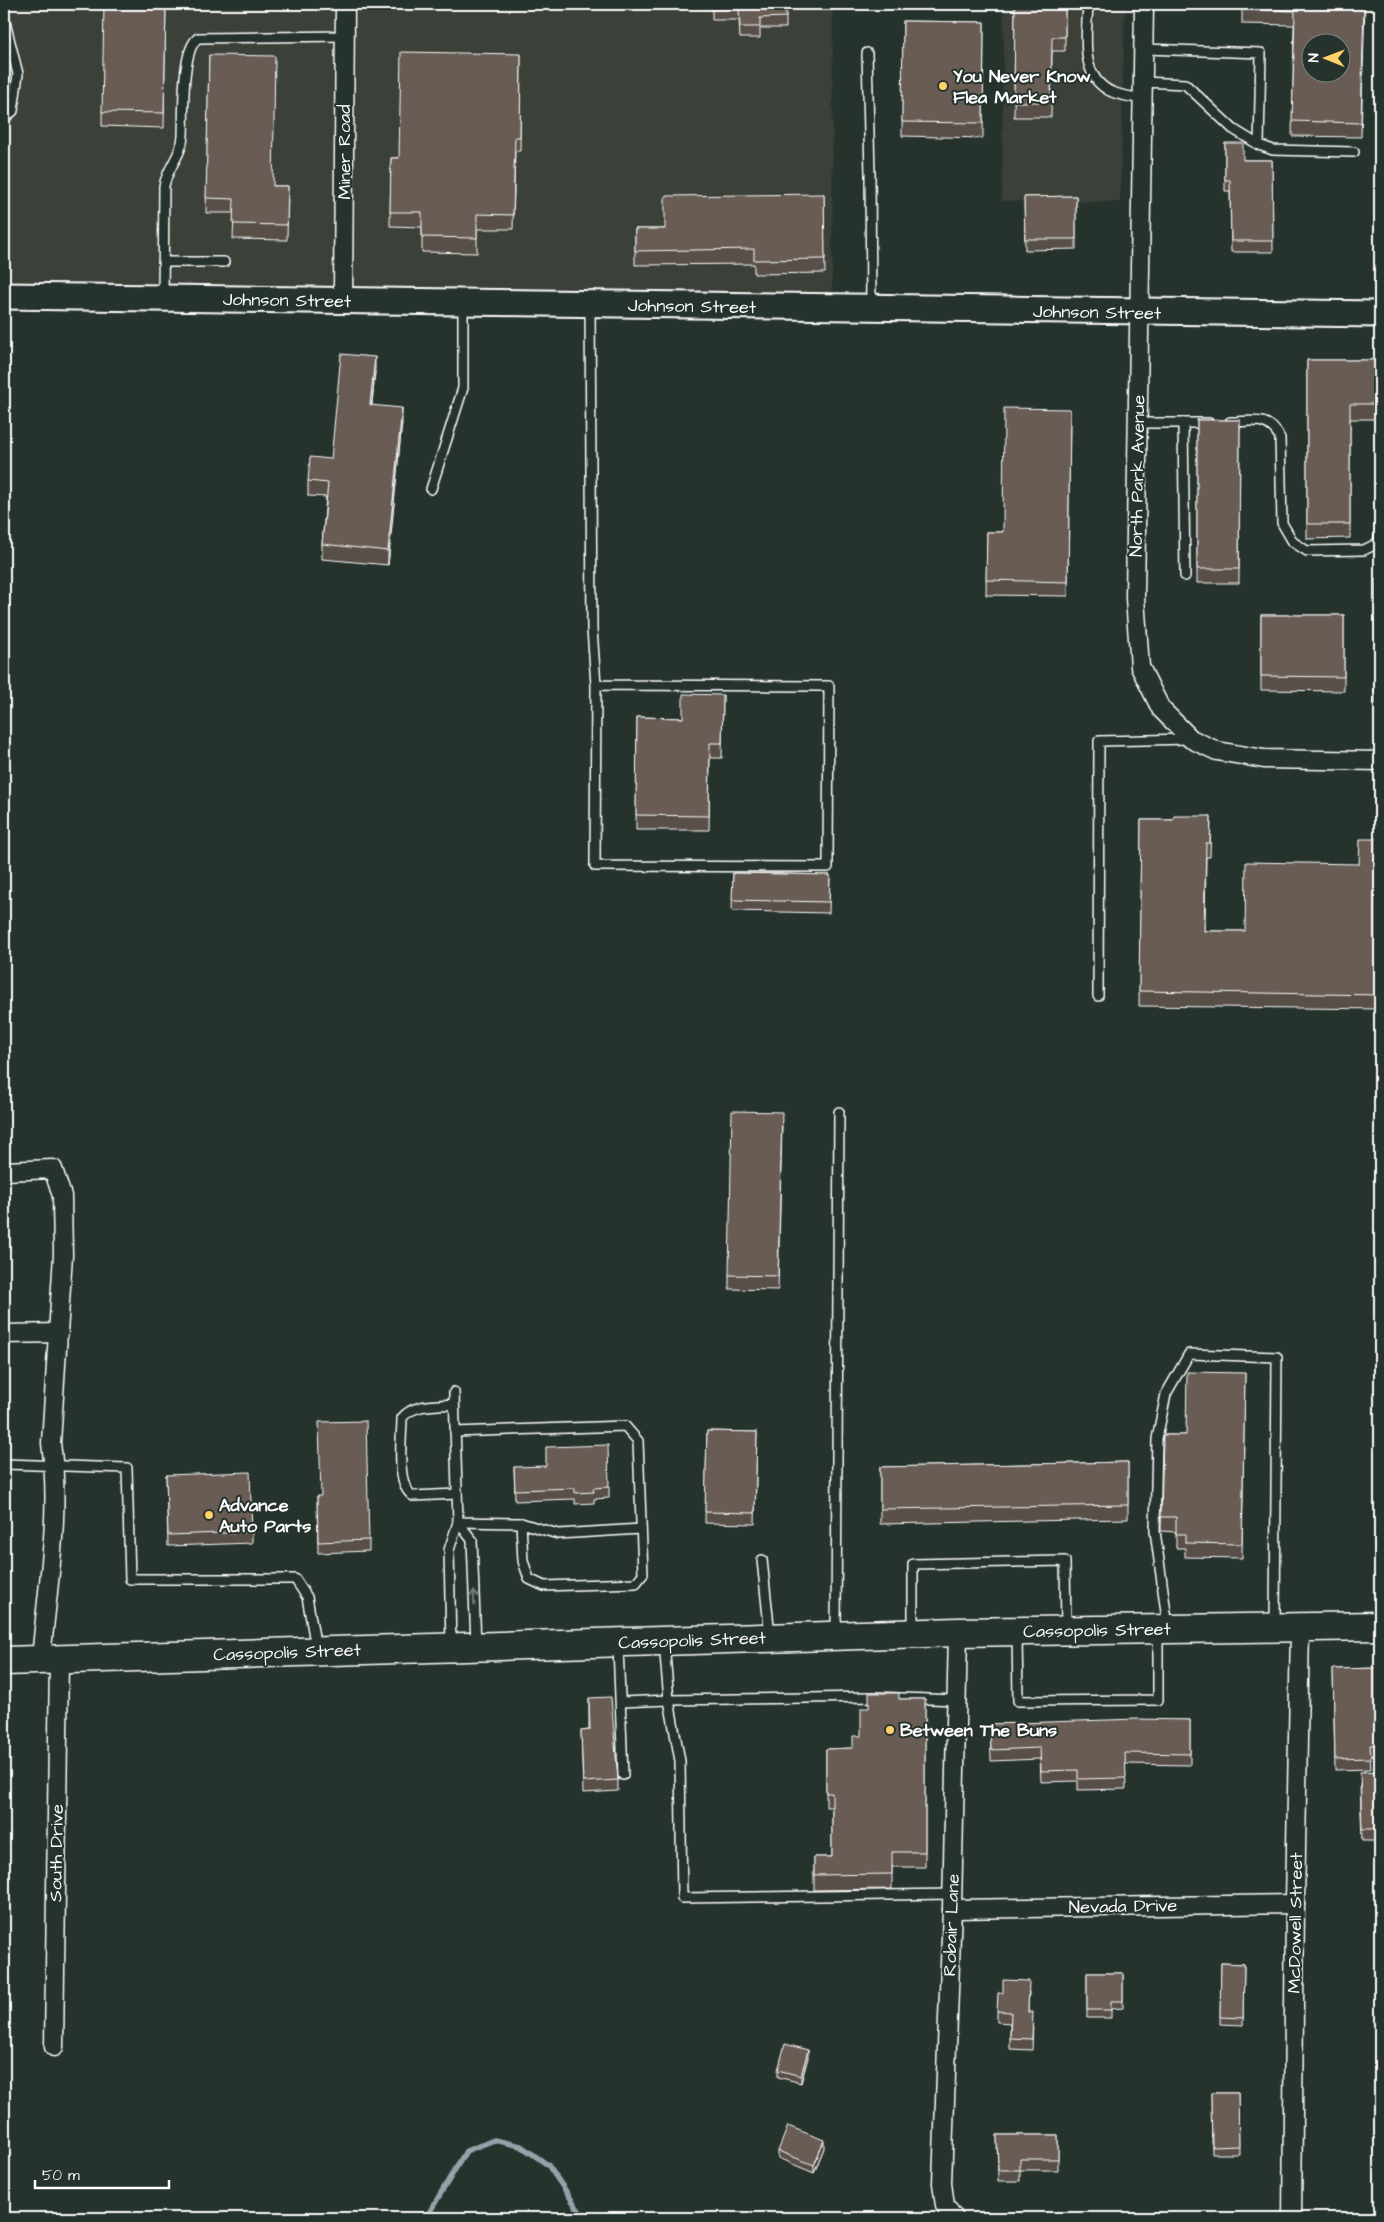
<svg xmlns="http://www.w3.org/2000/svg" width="1384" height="2222" font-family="'Architects Daughter',sans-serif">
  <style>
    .built { fill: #3a3f39 }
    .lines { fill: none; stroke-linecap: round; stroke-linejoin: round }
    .stream { stroke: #94a2a9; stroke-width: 5.5 }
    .lane-casing { stroke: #fff; stroke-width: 12 }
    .street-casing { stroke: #fff; stroke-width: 21 }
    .secondary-casing { stroke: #fff; stroke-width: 29 }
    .primary-casing { stroke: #fff; stroke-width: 31 }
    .lane { stroke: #26332d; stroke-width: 9 }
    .street { stroke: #26332d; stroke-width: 18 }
    .secondary { stroke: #26332d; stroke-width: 25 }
    .primary { stroke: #26332d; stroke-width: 28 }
    .wall { fill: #594f49; stroke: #fff }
    .shaded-wall { fill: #48403c; stroke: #fff }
    .building { fill: #675c55; stroke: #fff; fill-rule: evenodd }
    .oneway { stroke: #727a76 }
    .poi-dot { fill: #ffd166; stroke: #26332d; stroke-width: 2 }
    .labels { text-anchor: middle; stroke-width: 4; stroke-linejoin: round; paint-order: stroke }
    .poi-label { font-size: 18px; font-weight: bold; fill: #fff; stroke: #26332d; text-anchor: start }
    .street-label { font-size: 18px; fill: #fff; stroke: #26332d }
  </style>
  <rect width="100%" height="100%" fill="#26332d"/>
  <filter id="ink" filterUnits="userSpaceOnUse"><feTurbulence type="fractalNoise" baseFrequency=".02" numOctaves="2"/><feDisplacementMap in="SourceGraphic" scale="10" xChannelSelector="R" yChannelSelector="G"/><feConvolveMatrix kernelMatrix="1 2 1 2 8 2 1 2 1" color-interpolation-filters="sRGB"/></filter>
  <g filter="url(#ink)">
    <g class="built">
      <path d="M 4,4 L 833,4 L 832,296 L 4,284 Z"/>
      <path d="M 1004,4 L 1125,4 L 1120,202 L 1002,201 Z"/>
    </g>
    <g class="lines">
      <path class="stream" d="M 426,2218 L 466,2151 L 494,2140 L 521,2146 L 548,2165 L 584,2218"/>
      <defs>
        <g id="lane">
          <path d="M 1088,4 C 1087,33 1078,77 1112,92 C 1122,96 1133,97 1143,99"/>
          <path d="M 4,18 L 18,74 L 13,111 L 4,119"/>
          <path d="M 1144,49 L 1261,53 L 1259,145"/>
          <path d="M 867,53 L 870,174 L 871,306"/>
          <path d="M 1143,82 L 1185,84 L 1233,129 L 1259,145 L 1273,150 L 1354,152"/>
          <path d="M 163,262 L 224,262"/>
          <path d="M 163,298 L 164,186 C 167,168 182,155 183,136 C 184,114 181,50 198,38 L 345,36"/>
          <path d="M 590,305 L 592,629 L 596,685 L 595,866 L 828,867 L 829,686 L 596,685"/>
          <path d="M 1230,422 C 1251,422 1269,415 1280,438 L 1282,523 L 1293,542 L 1307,551 L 1364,550 L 1374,545 L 1378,542 L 1380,534 L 1380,488"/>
          <path d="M 1138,423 L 1209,423"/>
          <path d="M 1183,423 L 1185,576"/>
          <path d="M 431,489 L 463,388 L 463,302"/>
          <path d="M 1098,996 L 1099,741 L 1191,739"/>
          <path d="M 454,1404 C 436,1406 414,1403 402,1418 C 402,1437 395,1485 413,1496 L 457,1494"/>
          <path d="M 455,1432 L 625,1426 L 638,1441 L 643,1574 L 636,1583 L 544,1586 L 529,1579 L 523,1561 L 521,1523 L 458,1522"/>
          <path d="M 4,1464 L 127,1468 L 130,1579 L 295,1579 L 307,1597 L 316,1648"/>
          <path d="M 458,1522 L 472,1540 L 476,1645"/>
          <path d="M 521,1523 L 558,1534 L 641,1529"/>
          <path d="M 762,1560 L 770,1635"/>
          <path d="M 1168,1627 L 1155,1531 L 1157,1439 L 1166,1394 L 1189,1354 L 1277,1357 L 1275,1625"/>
          <path d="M 913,1630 L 913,1564 L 1065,1561 L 1066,1627"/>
          <path d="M 836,1633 L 839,1112"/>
          <path d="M 1017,1633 L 1018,1701 L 1158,1700 L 1158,1631"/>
          <path d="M 664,1643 L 669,1700 L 874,1697 L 956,1700"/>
          <path d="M 618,1645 L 623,1775"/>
          <path d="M 451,1646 L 449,1550 L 458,1522 L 454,1392"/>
          <path d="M 621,1702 L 669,1700 L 680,1761 L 682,1898 L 952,1894"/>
        </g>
        <g id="street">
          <path d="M 1144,4 L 1135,598 L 1140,667 L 1161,709 L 1191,739 L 1217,751 L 1264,759 L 1380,761"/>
          <path d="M 343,300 L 345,4"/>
          <path d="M 4,1171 L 53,1169 L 62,1196 L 63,1255 L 51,1443 C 61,1515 47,1588 41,1660"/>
          <path d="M 4,1334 L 59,1333"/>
          <path d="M 952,1909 L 1295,1904"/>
          <path d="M 54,2047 L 59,1659"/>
          <path d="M 954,2218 L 945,2206 L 942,2183 L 952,1909 L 958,1632"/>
          <path d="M 1292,2218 L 1295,1904 L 1300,1627"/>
        </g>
        <path id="secondary" d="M 4,296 L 1380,314"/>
        <path id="primary" d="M 4,1661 L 958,1632 L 1380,1626"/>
      </defs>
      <use href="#lane" class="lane-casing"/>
      <use href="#street" class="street-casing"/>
      <use href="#secondary" class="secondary-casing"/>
      <use href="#primary" class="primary-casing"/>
      <use href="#lane" class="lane"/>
      <use href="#street" class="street"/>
      <use href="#secondary" class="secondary"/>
      <use href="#primary" class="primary"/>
    </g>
    <g class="wall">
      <path d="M 166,4 L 164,128 L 102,126 L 102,112 Z"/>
      <path d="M 712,4 L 786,4 L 786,28 L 760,28 L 760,38 L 740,38 L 739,20 L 712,20 Z"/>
      <path d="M 1015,4 L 1065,4 L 1065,51 L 1052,51 L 1051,117 L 1014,117 Z"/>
      <path d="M 1242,4 L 1365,4 L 1361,137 L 1292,136 L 1294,25 L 1242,24 Z"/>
      <path d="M 903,21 L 984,22 L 983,138 L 902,136 Z"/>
      <path d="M 521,54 L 520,151 L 515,151 L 513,229 L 477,229 L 477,253 L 422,252 L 422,227 L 390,226 L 391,158 L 399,158 Z"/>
      <path d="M 209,55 L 273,186 L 288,186 L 287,240 L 233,239 L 234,213 L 206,213 Z"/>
      <path d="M 1225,143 L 1243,160 L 1272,160 L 1273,252 L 1231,252 L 1230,191 L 1225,191 Z"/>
      <path d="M 824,194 L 825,273 L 754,274 L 754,264 L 635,265 L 635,229 L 665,229 Z"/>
      <path d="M 1076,196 L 1076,249 L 1025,250 L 1024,197 Z"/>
      <path d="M 1307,360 L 1380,360 L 1380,419 L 1350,419 L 1350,538 L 1307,539 Z"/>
      <path d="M 375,372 L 372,405 L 402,422 L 388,565 L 322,559 L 322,544 L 326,497 L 308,496 L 308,481 L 331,459 Z"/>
      <path d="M 1070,409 L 1068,596 L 986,595 L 987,532 L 1003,532 Z"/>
      <path d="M 1197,420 L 1240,420 L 1239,583 L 1197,583 Z"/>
      <path d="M 1376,578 L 1380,578 L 1380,703 L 1375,703 Z"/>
      <path d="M 1261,615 L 1344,615 L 1344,691 L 1261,690 Z"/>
      <path d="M 723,695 L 722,758 L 710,758 L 709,830 L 636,830 L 637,717 L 683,718 Z"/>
      <path d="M 1211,816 L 1210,857 L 1206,857 L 1205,931 L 1245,931 L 1359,864 L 1380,839 L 1380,1009 L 1139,1006 L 1141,820 L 1173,820 Z"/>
      <path d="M 733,873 L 830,875 L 829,913 L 732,911 Z"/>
      <path d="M 782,1126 L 778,1290 L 729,1289 L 729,1275 Z"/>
      <path d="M 1245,1373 L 1242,1558 L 1185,1557 L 1185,1548 L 1176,1548 L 1176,1532 L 1161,1531 L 1163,1435 L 1186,1435 Z"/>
      <path d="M 707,1431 L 757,1432 L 755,1524 L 705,1523 Z"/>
      <path d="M 1128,1462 L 1128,1519 L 880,1524 L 880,1467 Z"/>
      <path d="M 514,1467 L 609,1487 L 609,1498 L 594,1499 L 594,1503 L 575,1504 L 575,1499 L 515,1501 Z"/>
      <path d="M 166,1475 L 252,1532 L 252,1543 L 168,1546 Z"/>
      <path d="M 317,1496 L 369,1540 L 369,1551 L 318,1553 Z"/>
      <path d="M 1380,1668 L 1380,1756 L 1370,1756 L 1371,1769 L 1335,1770 L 1333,1669 Z"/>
      <path d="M 589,1698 L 618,1780 L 618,1791 L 583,1793 L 581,1731 L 589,1730 Z"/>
      <path d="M 899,1699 L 925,1699 L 925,1867 L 892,1867 L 892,1889 L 814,1890 L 814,1857 L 832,1857 L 832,1807 L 826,1807 L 826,1749 L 853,1748 L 861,1736 L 869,1708 Z"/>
      <path d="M 1190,1720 L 1190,1765 L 1125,1764 L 1126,1789 L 1078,1790 L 1078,1781 L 1041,1782 L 1040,1759 L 991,1761 L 990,1724 Z"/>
      <path d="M 1380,1771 L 1380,1841 L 1362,1841 L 1360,1784 Z"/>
      <path d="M 1221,1963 L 1244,1964 L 1243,2025 L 1220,2024 Z"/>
      <path d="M 1087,1973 L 1123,1973 L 1123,2008 L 1111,2009 L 1111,2018 L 1087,2018 Z"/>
      <path d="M 1029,1992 L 1028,2012 L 1033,2023 L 1032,2050 L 1010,2049 L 1010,2023 L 997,2022 L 997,2011 Z"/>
      <path d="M 808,2057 L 801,2083 L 778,2077 L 778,2070 Z"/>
      <path d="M 1211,2093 L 1238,2093 L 1239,2154 L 1212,2154 Z"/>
      <path d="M 997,2135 L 1058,2135 L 1058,2170 L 1020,2170 L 1020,2181 L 998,2181 Z"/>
      <path d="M 824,2148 L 814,2173 L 778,2158 L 778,2151 Z"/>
    </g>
    <g class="shaded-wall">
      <path d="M 375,357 L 375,372 L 370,419 L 370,405 Z"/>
      <path d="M 402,408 L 402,422 L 388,565 L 388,551 Z"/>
      <path d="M 808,2050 L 808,2057 L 801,2083 L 801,2076 Z"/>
      <path d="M 824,2140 L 824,2148 L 814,2173 L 814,2165 Z"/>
    </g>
    <g class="building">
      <path d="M 104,4 L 166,4 L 164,113 L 102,112 Z"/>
      <path d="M 712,4 L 786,4 L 786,17 L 760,18 L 760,27 L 740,27 L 739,9 L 712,9 Z"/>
      <path d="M 1015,4 L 1065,4 L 1065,37 L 1052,37 L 1051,102 L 1014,102 Z"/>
      <path d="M 1242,4 L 1364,4 L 1361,123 L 1292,121 L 1295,11 L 1242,9 ZM 1312,42 L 1342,42 L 1342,72 L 1312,72 Z"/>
      <path d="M 903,21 L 984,22 L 983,123 L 902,122 Z"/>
      <path d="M 401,52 L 521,54 L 520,137 L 515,137 L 513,215 L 477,214 L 477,238 L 422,237 L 422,212 L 390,212 L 391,158 L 399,158 Z"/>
      <path d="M 209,55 L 275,56 L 273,186 L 288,186 L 287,225 L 233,224 L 234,199 L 206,198 Z"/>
      <path d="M 1225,143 L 1243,143 L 1243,160 L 1272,160 L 1273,241 L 1231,241 L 1230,180 L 1225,180 Z"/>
      <path d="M 824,194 L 825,259 L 754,260 L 754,249 L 635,251 L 635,229 L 665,229 L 665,196 Z"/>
      <path d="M 1076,196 L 1076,239 L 1025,239 L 1024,197 Z"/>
      <path d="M 341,354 L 375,357 L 370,405 L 402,408 L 388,551 L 322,544 L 328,483 L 308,481 L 310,457 L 331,459 Z"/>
      <path d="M 1307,360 L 1380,360 L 1380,404 L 1350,404 L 1350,524 L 1307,524 Z"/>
      <path d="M 1004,408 L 1070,409 L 1068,582 L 986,580 L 987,532 L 1003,532 Z"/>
      <path d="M 1197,420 L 1240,420 L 1239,569 L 1197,569 Z"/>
      <path d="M 1376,578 L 1380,578 L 1380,692 L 1375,692 Z"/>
      <path d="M 1261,615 L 1344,615 L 1344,677 L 1261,676 Z"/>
      <path d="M 683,694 L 723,695 L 722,743 L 710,743 L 709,816 L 636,815 L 637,717 L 683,718 Z"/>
      <path d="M 1174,816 L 1211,816 L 1210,843 L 1206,843 L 1204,931 L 1245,931 L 1246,862 L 1359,864 L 1360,839 L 1380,839 L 1380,995 L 1139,991 L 1141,820 L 1173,820 Z"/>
      <path d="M 733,873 L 830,875 L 829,902 L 732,900 Z"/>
      <path d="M 732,1111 L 782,1112 L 778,1276 L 729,1275 Z"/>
      <path d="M 1187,1372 L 1245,1373 L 1242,1544 L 1185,1543 L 1185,1534 L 1176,1534 L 1176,1517 L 1161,1517 L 1163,1435 L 1186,1435 Z"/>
      <path d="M 366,1421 L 369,1540 L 318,1542 L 317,1496 L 321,1496 L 319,1422 Z"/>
      <path d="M 707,1431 L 757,1432 L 755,1513 L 705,1512 Z"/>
      <path d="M 608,1445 L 609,1487 L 593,1488 L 594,1492 L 575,1493 L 575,1488 L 515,1490 L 514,1467 L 546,1466 L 546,1447 Z"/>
      <path d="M 1128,1462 L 1128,1505 L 880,1509 L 880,1467 Z"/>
      <path d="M 250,1472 L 252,1532 L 168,1535 L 166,1475 Z"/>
      <path d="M 1380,1668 L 1380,1745 L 1370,1745 L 1371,1758 L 1335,1759 L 1333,1669 Z"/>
      <path d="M 869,1693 L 899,1693 L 899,1699 L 925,1699 L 925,1852 L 892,1852 L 892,1874 L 814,1875 L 814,1857 L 832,1857 L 832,1793 L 826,1793 L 826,1749 L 853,1748 L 853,1736 L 861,1736 L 861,1708 L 869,1708 Z"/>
      <path d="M 611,1697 L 618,1780 L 583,1782 L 581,1731 L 590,1730 L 589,1698 Z"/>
      <path d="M 1137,1719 L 1190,1720 L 1190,1754 L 1125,1753 L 1126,1778 L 1078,1779 L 1078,1770 L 1041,1771 L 1040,1748 L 991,1750 L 990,1724 Z"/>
      <path d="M 1380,1771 L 1380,1829 L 1362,1829 L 1360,1772 Z"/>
      <path d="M 1221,1963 L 1244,1964 L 1243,2018 L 1220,2017 Z"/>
      <path d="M 1087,1973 L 1123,1973 L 1123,2001 L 1111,2001 L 1111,2010 L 1087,2010 Z"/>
      <path d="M 1003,1980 L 1029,1981 L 1028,2012 L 1033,2012 L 1032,2039 L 1010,2038 L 1011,2012 L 997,2011 L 998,1993 L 1003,1993 Z"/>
      <path d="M 785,2044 L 808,2050 L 801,2076 L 778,2070 Z"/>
      <path d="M 1211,2093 L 1238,2093 L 1239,2146 L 1212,2147 Z"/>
      <path d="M 788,2126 L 824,2140 L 814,2165 L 778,2151 Z"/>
      <path d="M 997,2135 L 1058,2135 L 1058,2159 L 1020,2159 L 1020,2170 L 998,2170 Z"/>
    </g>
    <defs><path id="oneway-shaft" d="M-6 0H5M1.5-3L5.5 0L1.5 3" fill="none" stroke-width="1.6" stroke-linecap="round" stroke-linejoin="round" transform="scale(1.25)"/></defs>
    <use class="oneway" href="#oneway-shaft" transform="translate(474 1598) rotate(-92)"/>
  </g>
  <g class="poi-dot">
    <circle cx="943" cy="86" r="5"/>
    <circle cx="209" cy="1515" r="5"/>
    <circle cx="890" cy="1730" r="5"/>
  </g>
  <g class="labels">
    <g class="poi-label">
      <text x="953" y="82">You Never Know<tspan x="953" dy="21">Flea Market</tspan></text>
      <text x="219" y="1511">Advance<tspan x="219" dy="21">Auto Parts</tspan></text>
      <text x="900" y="1736">Between The Buns</text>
    </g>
    <g class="street-label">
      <text transform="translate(344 152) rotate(-90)" y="6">Miner Road</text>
      <text transform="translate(287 300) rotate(1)" y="6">Johnson Street</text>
      <text transform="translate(692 306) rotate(1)" y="6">Johnson Street</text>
      <text transform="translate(1097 312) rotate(1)" y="6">Johnson Street</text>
      <text transform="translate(1137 476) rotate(-89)" y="6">North Park Avenue</text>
      <text transform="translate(1097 1630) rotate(-1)" y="6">Cassopolis Street</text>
      <text transform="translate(692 1640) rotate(-2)" y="6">Cassopolis Street</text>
      <text transform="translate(287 1652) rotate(-2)" y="6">Cassopolis Street</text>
      <text transform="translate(56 1853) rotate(-89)" y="6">South Drive</text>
      <text transform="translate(1123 1906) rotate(-1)" y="6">Nevada Drive</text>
      <text transform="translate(1295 1923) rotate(-89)" y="6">McDowell Street</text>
      <text transform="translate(951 1925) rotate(-88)" y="6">Robair Lane</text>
    </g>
  </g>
  <rect width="1384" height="2222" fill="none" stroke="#26332d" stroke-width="20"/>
  <rect x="10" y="10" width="1364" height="2202" fill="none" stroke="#fff" stroke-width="2" filter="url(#ink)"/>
  <g transform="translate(1326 58) rotate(271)"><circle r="24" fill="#26332d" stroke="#7d8581"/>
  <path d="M0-4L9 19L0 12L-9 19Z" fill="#ffd166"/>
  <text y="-8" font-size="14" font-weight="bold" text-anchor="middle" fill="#ffffff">N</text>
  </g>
  <path d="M35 2180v8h134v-8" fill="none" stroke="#ffffff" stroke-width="2.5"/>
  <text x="42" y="2180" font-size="15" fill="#ffffff" stroke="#26332d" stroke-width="4" paint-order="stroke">50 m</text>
</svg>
